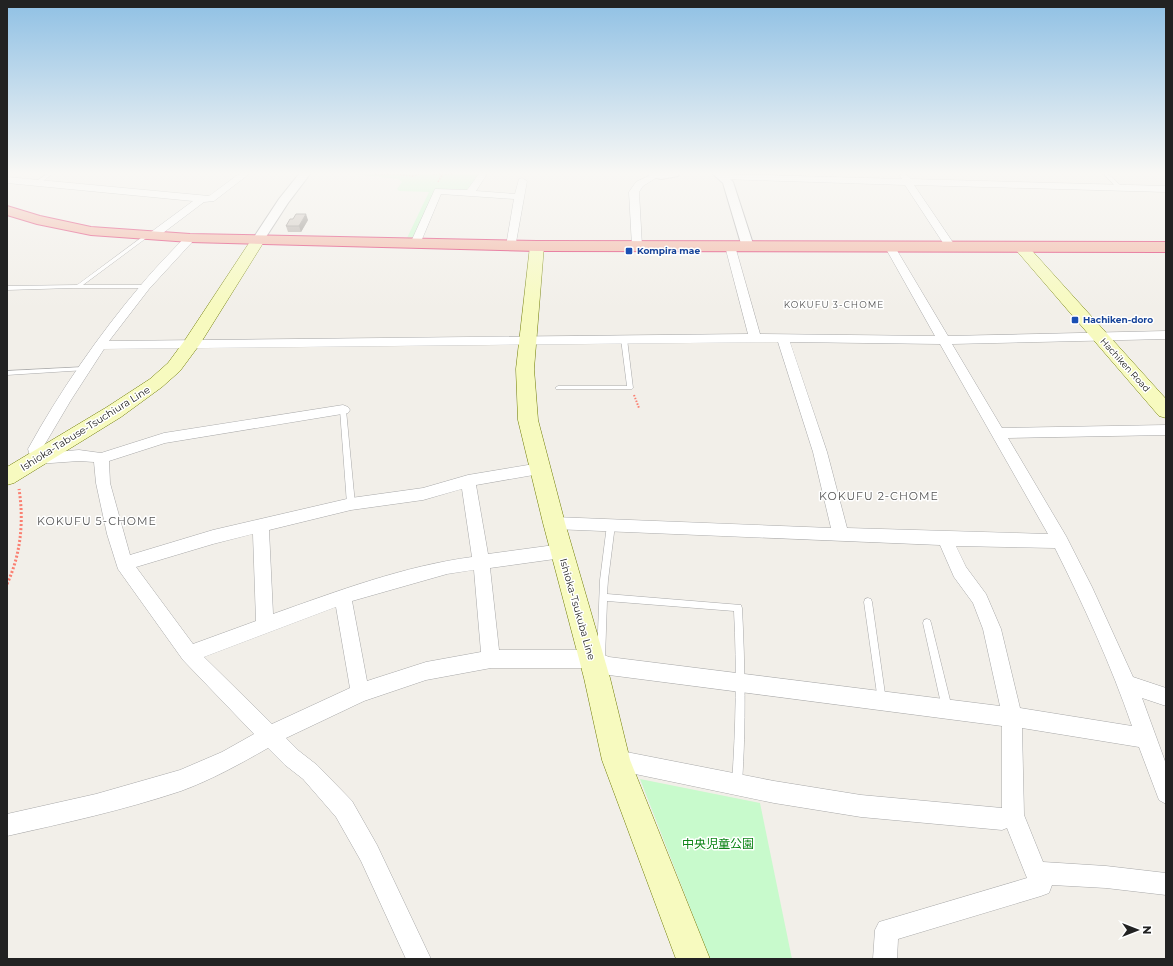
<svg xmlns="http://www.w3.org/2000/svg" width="1173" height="966" font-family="Montserrat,'Noto Sans JP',sans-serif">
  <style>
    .park { fill: #c8facc }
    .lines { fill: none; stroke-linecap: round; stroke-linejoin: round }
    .service-casing { stroke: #a9a9a9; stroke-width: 1 }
    .minor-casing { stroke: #a9a9a9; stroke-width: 1 }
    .tertiary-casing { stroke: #a9a9a9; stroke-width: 2 }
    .secondary-casing { stroke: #707d05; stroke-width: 1 }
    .trunk-casing { stroke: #dc2a67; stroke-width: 2 }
    .path-far2 { stroke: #fa8072; stroke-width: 1.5; stroke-dasharray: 1.5 1.5; stroke-linecap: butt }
    .path-far1 { stroke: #fa8072; stroke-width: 2; stroke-dasharray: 1.5 1.5; stroke-linecap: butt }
    .path { stroke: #fa8072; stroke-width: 3; stroke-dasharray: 2 2; stroke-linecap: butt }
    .service { fill: #fff; fill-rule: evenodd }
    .minor { fill: #fff; fill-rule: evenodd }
    .tertiary { fill: #fff; fill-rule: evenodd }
    .secondary { fill: #f7fabf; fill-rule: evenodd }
    .trunk { fill: #f2b4a3; fill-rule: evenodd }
    .wall { fill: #aba49e }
    .shaded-wall { fill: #8b8681 }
    .building { fill: #c7bfb8; stroke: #8b8681 }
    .transit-dot { fill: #1a4fb4; stroke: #fff; stroke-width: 1.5 }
    .labels { text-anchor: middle; stroke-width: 3; stroke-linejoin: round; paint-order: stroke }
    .far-transit-label { font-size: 9px; font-weight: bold; fill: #164399; stroke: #fff; text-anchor: start }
    .far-neighbourhood-label { font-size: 9px; letter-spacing: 1px; fill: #555; stroke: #fff }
    .far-street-label { font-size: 9px; fill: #222; stroke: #fff }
    .street-label { font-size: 10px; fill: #222; stroke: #fff }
    .neighbourhood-label { font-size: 11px; letter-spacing: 1px; fill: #555; stroke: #fff }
    .near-park-label { font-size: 12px; fill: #0c8416; stroke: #fff }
  </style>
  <rect width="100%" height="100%" fill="#f2efe9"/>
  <g class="park">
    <path d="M 354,174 L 481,174 L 470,190 L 467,191 L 438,189 L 414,238 L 407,238 L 429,192 L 399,191 L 397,189 L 402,182 L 398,179 Z"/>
    <path d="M 640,779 L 760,803 L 792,959 L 710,959 Z"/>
  </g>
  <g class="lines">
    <defs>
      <g id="service">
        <path d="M 47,174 L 52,174 L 39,184 L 35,184 L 35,182 Z"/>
        <path d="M 1104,174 L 1108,174 L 1121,186 L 1121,188 L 1117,188 Z"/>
        <path d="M 145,235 L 149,236 L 83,285 L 145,285 L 147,286 L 147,288 L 72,288 L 7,290 L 7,286 L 77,285 Z"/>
        <path d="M 624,337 L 627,339 L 633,388 L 632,389 L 556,389 L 555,388 L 558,386 L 627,386 L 621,339 Z"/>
        <path d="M 84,367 L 87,369 L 86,370 L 7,375 L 7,371 Z"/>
        <path d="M 341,408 L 343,408 L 346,410 L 355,504 L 354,506 L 348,506 L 347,504 L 340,410 Z"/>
        <path d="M 611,522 L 614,523 L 615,525 L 608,580 L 607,594 L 741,605 L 742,608 C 745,666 746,725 742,783 L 740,786 L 737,788 L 734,786 L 732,783 C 736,726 737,669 734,611 L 607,601 L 605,658 L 604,661 L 601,662 L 598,661 L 597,658 L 600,580 L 607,525 L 608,523 Z"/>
        <path d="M 868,598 L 871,599 L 872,602 L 886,701 L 885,704 L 882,705 L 879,704 L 878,701 L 864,602 L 865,599 Z"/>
        <path d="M 927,619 L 930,620 L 931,623 L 952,708 L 950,711 L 947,712 L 944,711 L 942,708 L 923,623 L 924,620 Z"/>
      </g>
      <g id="minor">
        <path d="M 239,174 L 249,174 L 214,201 L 204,202 L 155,239 L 147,239 L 146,237 L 147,235 L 193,201 L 7,183 L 7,177 L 209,196 Z"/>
        <path d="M 479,174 L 487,174 L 476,191 L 515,194 L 519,179 L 522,178 L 527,181 L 515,248 L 507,248 L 506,246 L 514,199 L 441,194 L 420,244 L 419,246 L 411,246 L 410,244 L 435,189 L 467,190 Z"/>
        <path d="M 653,174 L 658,174 L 659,176 L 643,186 L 639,192 L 642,246 L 637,249 L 632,246 L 629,192 L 636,182 Z"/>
        <path d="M 724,174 L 902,179 L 900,176 L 901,174 L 906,174 L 911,179 L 1166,186 L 1166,192 L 914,185 L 956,247 L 951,250 L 947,249 L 905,185 L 721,179 L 719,177 L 721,175 Z"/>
        <path d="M 190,235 L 194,236 L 195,238 L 194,240 L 149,289 L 109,341 L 748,334 L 725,246 L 730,243 L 735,246 L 760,334 L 935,336 L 885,247 L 890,244 L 895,247 L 948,336 L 1166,331 L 1166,339 L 952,344 L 1002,428 L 1166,425 L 1166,435 L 1008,438 L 1066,536 L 1092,587 L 1133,677 L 1166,688 L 1166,706 L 1142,698 L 1166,764 L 1166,804 L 1159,800 L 1139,747 L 1022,728 L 1024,815 L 1043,862 L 1106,866 L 1166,873 L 1166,895 L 1106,888 L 1052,885 L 1049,893 L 1041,896 L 898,939 L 897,959 L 873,959 L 875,930 L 879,922 L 1027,878 L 1007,828 L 1002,830 L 861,817 L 774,803 L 616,770 L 609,767 L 606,760 L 609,753 L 616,750 L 774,781 L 861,795 L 1002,808 L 1002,726 L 609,675 L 592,668 L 491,668 L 426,680 L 364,701 L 286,738 L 299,751 L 317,765 L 352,801 L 377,845 L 431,959 L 406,959 L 361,861 L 336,817 L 303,779 L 285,765 L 268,748 C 240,764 211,780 181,791 C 124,810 65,823 7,836 L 7,814 L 96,794 L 180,770 L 222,752 L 254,734 L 183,660 L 118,569 L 107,534 L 96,483 L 94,462 L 79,461 L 37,464 L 32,463 L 28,449 C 60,391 98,336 141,285 C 155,268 171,252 186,236 ZM 778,342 L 813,452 L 831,528 L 554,517 L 548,519 L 546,523 L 548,527 L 554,529 L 940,545 L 954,577 L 973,603 L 983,629 L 1000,706 L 609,657 L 592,650 L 499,650 L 490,568 L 562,558 L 568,556 L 570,551 L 568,546 L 562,544 L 488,554 L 476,485 L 545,473 L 547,469 L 545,465 L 540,463 L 468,475 L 423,488 L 351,498 L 213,530 L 130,555 L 110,483 L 109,461 L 165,443 L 348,413 L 350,410 L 348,407 L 343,405 L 164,433 L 101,453 L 79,450 L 43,453 L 42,449 L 71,400 L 104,349 ZM 790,342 L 940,344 L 1048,534 L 847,528 L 827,452 ZM 462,489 L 472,557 C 404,566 338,591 273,614 L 269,530 L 351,510 L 423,500 ZM 253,534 L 256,621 L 193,644 L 136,567 L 213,544 ZM 956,546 L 1055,548 C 1084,606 1111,665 1132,726 L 1020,708 L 1001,629 L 986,594 L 966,567 ZM 474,570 L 481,652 L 426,662 L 367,681 L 352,601 L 447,574 ZM 336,607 L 350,688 L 272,724 L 204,657 Z"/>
      </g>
      <g id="tertiary">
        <path d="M 299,174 L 310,174 L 288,203 L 262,243 L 254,243 L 252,240 L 279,199 Z"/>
        <path d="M 648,174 L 679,174 L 678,176 L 661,179 L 649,176 Z"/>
        <path d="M 713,174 L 725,174 L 733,182 L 754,247 L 752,250 L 744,250 L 742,247 L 723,183 Z"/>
      </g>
      <g id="secondary">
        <path d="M 258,236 L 263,237 L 265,240 L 200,344 L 180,371 L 162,387 L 121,417 L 14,483 L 7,485 L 7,467 L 107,407 L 150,379 L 168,363 L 185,340 L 253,237 Z"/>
        <path d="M 537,242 L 542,243 L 544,246 L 534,369 L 538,420 L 565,523 L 610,678 L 630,760 L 710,959 L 676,959 L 602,760 L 584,678 L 543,523 L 518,420 L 516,369 L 530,246 L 532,243 Z"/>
        <path d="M 1021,243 L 1026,244 L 1166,399 L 1166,418 L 1159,416 L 1016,250 L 1014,247 L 1016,244 Z"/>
      </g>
      <path id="trunk" d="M 7,206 L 40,216 L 91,227 L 190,234 L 537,241 L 1166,242 L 1166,252 L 537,251 L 190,242 L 91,235 L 37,224 L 7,215 Z"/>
    </defs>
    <use href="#service" class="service-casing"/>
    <use href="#minor" class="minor-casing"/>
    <use href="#tertiary" class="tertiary-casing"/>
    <use href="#secondary" class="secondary-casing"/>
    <use href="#trunk" class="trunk-casing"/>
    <g class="path-far2">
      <path d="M 375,174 L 394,174"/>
      <path d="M 394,174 L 413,176 L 420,174"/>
      <path d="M 433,174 L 452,174"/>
      <path d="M 438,182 L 442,175"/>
    </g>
    <path class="path-far1" d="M 634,395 L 639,408"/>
    <path class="path" d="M 7,584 C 21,554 24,521 19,489"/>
    <use href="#service" class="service"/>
    <use href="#minor" class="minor"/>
    <use href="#tertiary" class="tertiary"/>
    <use href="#secondary" class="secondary"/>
    <use href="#trunk" class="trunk"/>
  </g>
  <path class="wall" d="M 308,220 L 301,232 L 288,232 L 286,226 Z"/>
  <path class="shaded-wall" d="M 306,214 L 308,220 L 301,232 L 299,226 Z"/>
  <path class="building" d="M 296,214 L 306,214 L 299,226 L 286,226 L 290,219 L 293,219 Z"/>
  <linearGradient id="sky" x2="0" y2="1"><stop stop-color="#8fc0e4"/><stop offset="0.56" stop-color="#f9f8f5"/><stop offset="1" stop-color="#f9f8f5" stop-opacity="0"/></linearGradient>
  <rect width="1173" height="309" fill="url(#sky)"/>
  <g class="transit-dot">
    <rect x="625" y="247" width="8" height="8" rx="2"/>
    <rect x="1071" y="316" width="8" height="8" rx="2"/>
  </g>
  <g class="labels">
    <g class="far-transit-label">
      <text x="637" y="254">Kompira mae</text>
      <text x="1083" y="323">Hachiken-doro</text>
    </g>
    <g class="far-neighbourhood-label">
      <text x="834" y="308">KOKUFU 3-CHOME</text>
    </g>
    <g class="far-street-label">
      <text transform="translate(1125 365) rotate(48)" y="3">Hachiken Road</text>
    </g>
    <g class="street-label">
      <text transform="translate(85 428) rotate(-32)" y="4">Ishioka-Tabuse-Tsuchiura Line</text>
      <text transform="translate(578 609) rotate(74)" y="4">Ishioka-Tsukuba Line</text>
    </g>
    <g class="neighbourhood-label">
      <text x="879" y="500">KOKUFU 2-CHOME</text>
      <text x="97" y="525">KOKUFU 5-CHOME</text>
    </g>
    <g class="near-park-label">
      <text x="718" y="848">中央児童公園</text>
    </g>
  </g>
  <rect width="1173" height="966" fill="none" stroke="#222222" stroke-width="16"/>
  <g transform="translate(1137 930) rotate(90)" stroke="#ffffff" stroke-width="3" paint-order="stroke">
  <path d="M0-3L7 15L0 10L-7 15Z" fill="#222222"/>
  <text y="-6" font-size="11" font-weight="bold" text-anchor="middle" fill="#222222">N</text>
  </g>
</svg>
